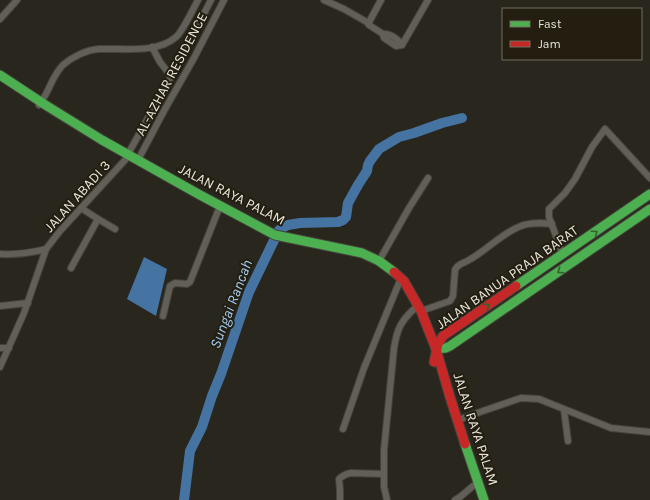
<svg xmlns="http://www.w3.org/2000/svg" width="650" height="500" font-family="Karla,sans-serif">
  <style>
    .water { fill: #4573a2 }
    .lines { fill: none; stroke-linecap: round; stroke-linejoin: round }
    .river { stroke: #4573a2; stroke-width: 10 }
    .street-casing { stroke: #44423b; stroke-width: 8 }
    .fast-casing { stroke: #44423b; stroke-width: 11 }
    .jam-casing { stroke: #44423b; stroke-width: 11 }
    .street { stroke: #625f59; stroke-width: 6 }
    .fast { stroke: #4caf50; stroke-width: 9 }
    .jam { stroke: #c62828; stroke-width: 9 }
    .oneway { stroke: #355f2d }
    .labels { text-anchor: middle; stroke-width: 4; stroke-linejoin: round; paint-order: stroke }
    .street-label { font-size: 14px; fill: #e8e5db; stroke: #231e10 }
    .water-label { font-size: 15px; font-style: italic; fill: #a2cbf7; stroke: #231e10 }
  </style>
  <rect width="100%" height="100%" fill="#29261e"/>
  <path class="water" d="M 144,257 L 167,269 L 156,316 L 127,299 Z"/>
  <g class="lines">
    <path class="river" d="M 184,500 L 190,451 L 202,427 L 212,396 L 221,374 L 249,292 L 279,230 L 288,225 L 300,223 L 338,222 L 343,220 L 346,217 L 348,203 L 358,185 L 367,171 L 368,165 L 370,161 L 379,149 L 399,137 L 414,133 L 442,123 L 462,118"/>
    <defs>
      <g id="street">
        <path d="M 324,0 L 344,9 L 365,21"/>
        <path d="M 381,0 L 368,24 L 369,25 L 383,34 L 384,38 L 396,46 L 402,45 L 428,0"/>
        <path d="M 0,19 L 17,0"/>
        <path d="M 383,34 C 390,33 398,39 402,45"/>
        <path d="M 152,47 L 160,62 L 171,76"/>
        <path d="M 39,105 C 42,101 45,96 47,92 C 52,82 55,73 63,65 C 72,57 86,50 99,49 C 122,48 157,54 176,37 C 183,31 193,9 198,0"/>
        <path d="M 128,154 L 176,68 L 211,0"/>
        <path d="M 138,160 L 165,109 L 194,58 L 224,0"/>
        <path d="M 98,219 L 115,229"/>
        <path d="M 0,254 C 16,255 31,253 46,249"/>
        <path d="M 563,255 L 549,217 L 549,209 L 565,193 L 575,179 L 592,147 L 605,129 L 650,178"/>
        <path d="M 379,261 L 409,208 L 428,178"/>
        <path d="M 71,268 L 98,219 L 81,208"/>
        <path d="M 0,306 L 28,303"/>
        <path d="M 421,311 L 450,301 L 453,296 L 455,270 C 458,263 463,264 469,260 C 487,250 502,233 521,226 C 531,222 542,223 552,224"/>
        <path d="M 163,316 L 170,286 L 175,283 L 187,284 L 190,282 L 218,211"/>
        <path d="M 0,348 L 9,348"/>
        <path d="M 0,367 L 24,313 L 46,249 L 60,231 L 126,159"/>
        <path d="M 564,410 L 568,441"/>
        <path d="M 458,420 L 483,411 L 521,398 L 539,399 L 611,428 L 650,432"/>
        <path d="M 343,429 L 364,368 L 399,283"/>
        <path d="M 340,500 L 340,490 L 339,479 C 343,475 346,474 351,473 L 384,474"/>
        <path d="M 387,500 L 384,487 L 384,450 L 394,348 C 397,330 400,322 414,309"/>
        <path d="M 455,500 L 460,497 L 473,486"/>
      </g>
      <g id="fast">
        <path d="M 0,75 L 47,106 L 102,140 L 200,195 L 275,235 L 362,253 L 379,261 L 394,272"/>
        <path d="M 516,286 L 650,194"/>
        <path d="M 436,349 L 446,348 L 450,346 L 650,209"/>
        <path d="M 465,444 L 484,500"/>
      </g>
      <g id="jam">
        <path d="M 394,272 L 404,281 L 421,311 L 436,349 L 450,397 L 465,444"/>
        <path d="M 434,362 L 438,344 L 443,336 L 516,286"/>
      </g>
    </defs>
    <use href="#street" class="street-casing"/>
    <use href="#fast" class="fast-casing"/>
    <use href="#jam" class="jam-casing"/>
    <use href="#street" class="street"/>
    <use href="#fast" class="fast"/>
    <use href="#jam" class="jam"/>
  </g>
  <defs><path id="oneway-chevron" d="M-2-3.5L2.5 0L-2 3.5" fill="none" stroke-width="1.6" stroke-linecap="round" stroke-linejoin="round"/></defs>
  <g class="oneway">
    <use href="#oneway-chevron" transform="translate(595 233) rotate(-35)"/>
    <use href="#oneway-chevron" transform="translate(560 271) rotate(146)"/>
    <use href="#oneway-chevron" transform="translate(487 306) rotate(-34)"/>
  </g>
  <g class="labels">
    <g class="street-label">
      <text transform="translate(171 74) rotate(-62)" y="5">AL-AZHAR RESIDENCE</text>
      <text transform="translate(232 194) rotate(27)" y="5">JALAN RAYA PALAM</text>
      <text transform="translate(77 196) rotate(-48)" y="5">JALAN ABADI 3</text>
      <text transform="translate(507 277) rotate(-35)" y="5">JALAN BANUA PRAJA BARAT</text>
      <text transform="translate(476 429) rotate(72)" y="5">JALAN RAYA PALAM</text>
    </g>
    <g class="water-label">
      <text transform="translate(231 304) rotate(-69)" y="5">Sungai Rancah</text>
    </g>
  </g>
  <rect x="502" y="8" width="140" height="52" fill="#231e10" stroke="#726e61"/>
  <rect x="510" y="21" width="20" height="6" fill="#4caf50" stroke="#726e61"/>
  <text x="538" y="28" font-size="12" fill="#e8e5db">Fast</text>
  <rect x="510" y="41" width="20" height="6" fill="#c62828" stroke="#726e61"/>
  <text x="538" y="48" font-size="12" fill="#e8e5db">Jam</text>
</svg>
